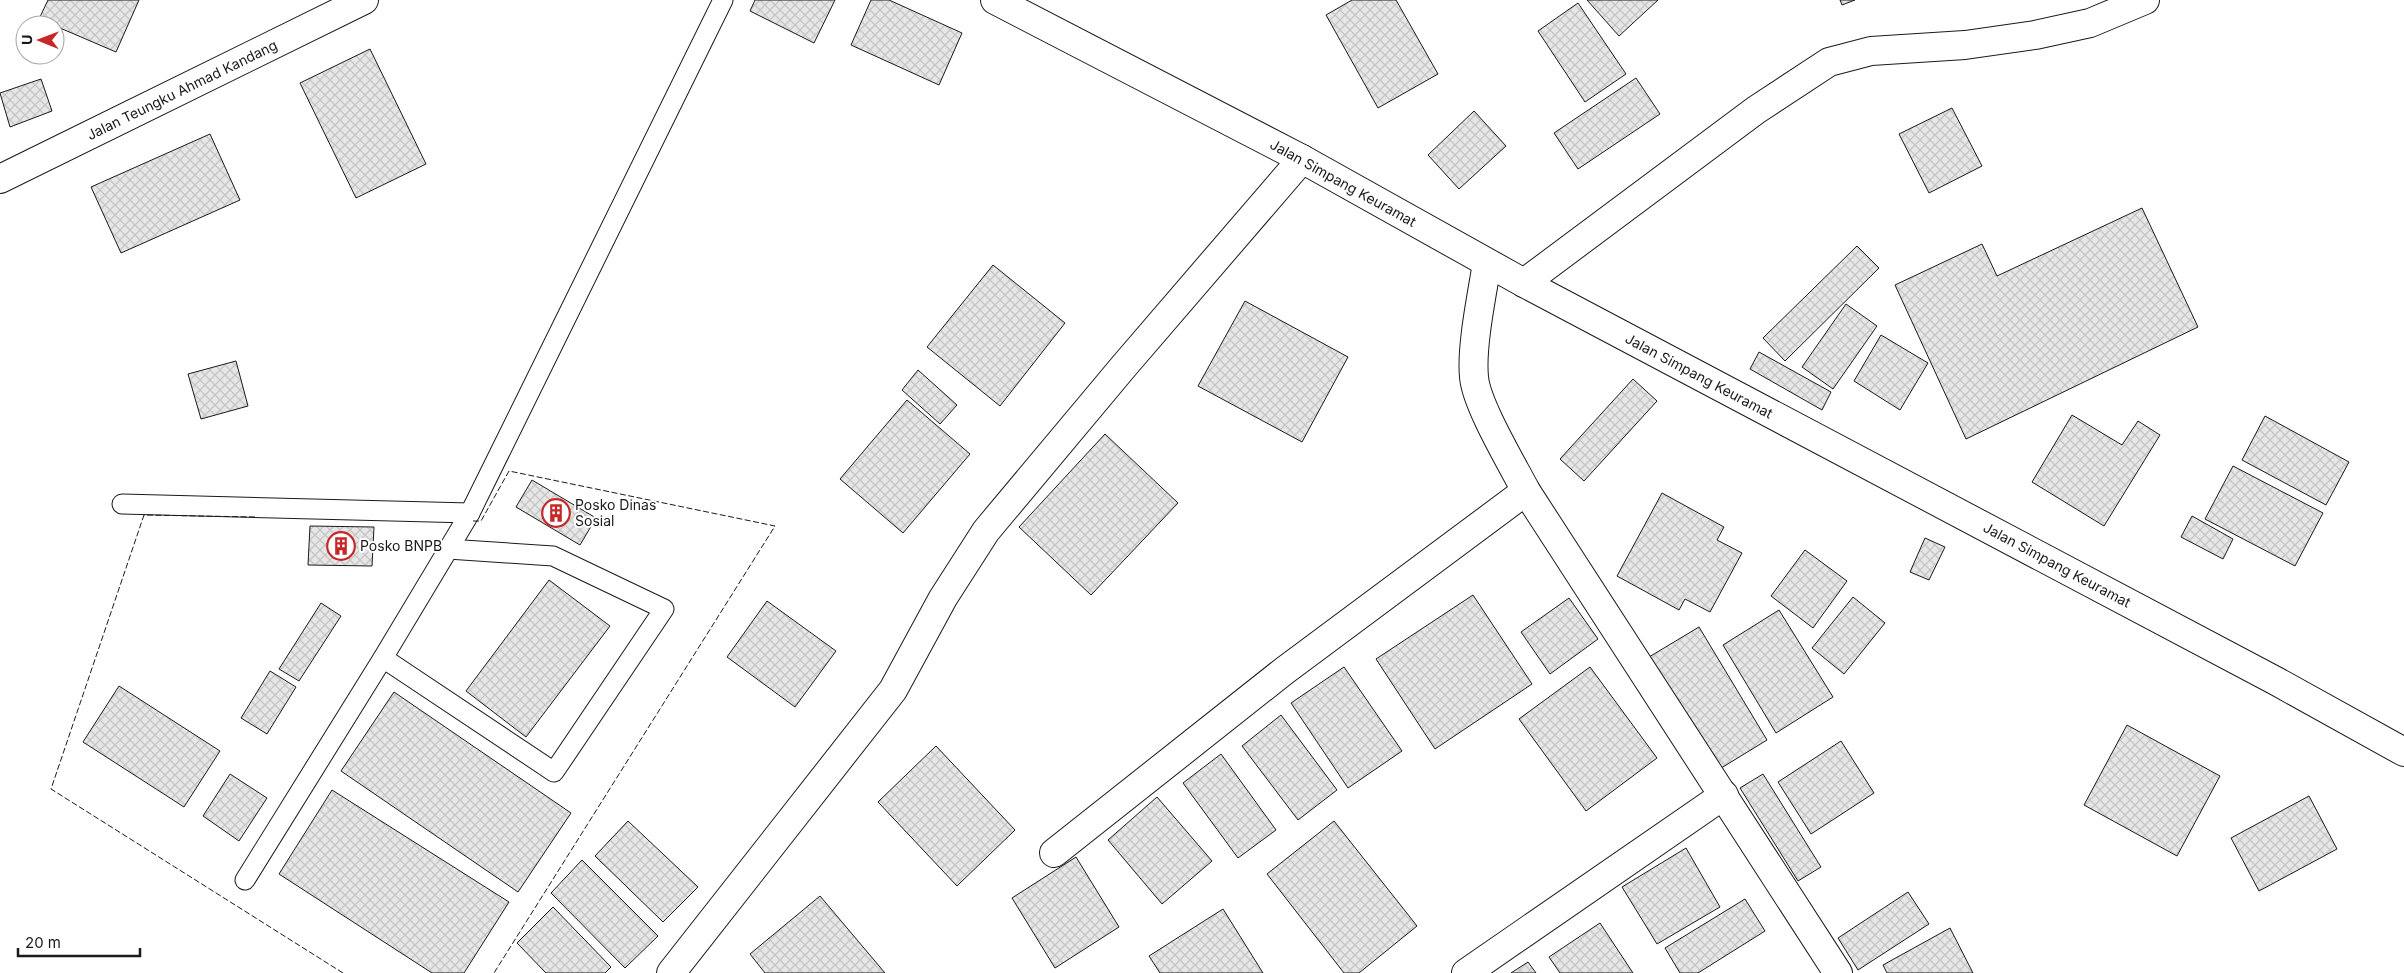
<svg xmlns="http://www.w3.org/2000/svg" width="2404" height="973" font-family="Inter,sans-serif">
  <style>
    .building { fill: url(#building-cross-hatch); stroke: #1a1a1a }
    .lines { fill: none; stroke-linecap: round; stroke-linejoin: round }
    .service-casing { stroke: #1a1a1a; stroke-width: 21 }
    .minor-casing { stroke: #1a1a1a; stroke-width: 30 }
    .secondary-casing { stroke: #1a1a1a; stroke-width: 30 }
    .service { stroke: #fff; stroke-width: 19 }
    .minor { stroke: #fff; stroke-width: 28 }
    .secondary { stroke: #fff; stroke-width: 28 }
    .fence { stroke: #1a1a1a; stroke-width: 1; stroke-dasharray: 6 2.5; stroke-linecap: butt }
    .labels { text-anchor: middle; stroke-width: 4; stroke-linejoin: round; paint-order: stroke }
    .street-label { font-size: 14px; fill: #1a1a1a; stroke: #fff }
    .poi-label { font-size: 14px; fill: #1a1a1a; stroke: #fff; text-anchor: start }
  </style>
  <defs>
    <pattern id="building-cross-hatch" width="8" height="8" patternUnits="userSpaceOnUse" patternTransform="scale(1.25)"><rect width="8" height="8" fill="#e6e6e6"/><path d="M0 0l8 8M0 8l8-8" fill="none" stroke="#c5c5c5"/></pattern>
  </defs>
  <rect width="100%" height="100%" fill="#fff"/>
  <g class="building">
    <path d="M 48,0 L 139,0 L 116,52 L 39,19 Z"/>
    <path d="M 755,0 L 835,0 L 814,43 L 750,11 Z"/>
    <path d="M 871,0 L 889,0 L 962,33 L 939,85 L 851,45 Z"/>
    <path d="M 1352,0 L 1396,0 L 1438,74 L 1378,108 L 1326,15 Z"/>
    <path d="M 1587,0 L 1658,0 L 1619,36 Z"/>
    <path d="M 1840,0 L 1855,0 L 1842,5 Z"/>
    <path d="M 1578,3 L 1626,74 L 1585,102 L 1538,31 Z"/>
    <path d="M 370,49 L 426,164 L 356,198 L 300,83 Z"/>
    <path d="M 1636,78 L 1660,114 L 1578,169 L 1554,133 Z"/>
    <path d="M 41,79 L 52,111 L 10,127 L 0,93 Z"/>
    <path d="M 1952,108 L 1982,166 L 1929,193 L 1899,134 Z"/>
    <path d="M 1474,111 L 1506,146 L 1459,189 L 1428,155 Z"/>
    <path d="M 210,134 L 240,200 L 121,253 L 91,187 Z"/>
    <path d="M 2142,208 L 2198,327 L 1966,439 L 1895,285 L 1982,244 L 1997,276 Z"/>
    <path d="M 1857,246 L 1879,268 L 1785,361 L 1763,338 Z"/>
    <path d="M 993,265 L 1065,323 L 1000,406 L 927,347 Z"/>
    <path d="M 1245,301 L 1348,357 L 1302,442 L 1198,386 Z"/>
    <path d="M 1846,304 L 1877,326 L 1833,389 L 1802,367 Z"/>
    <path d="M 1881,335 L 1928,363 L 1900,410 L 1854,381 Z"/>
    <path d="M 1759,352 L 1831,392 L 1822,410 L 1750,369 Z"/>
    <path d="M 236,361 L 248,406 L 201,419 L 188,374 Z"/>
    <path d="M 918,370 L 957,405 L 940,424 L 902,390 Z"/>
    <path d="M 1633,379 L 1657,401 L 1584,481 L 1560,459 Z"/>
    <path d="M 907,400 L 970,454 L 903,533 L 840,479 Z"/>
    <path d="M 2072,415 L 2122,445 L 2138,421 L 2160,435 L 2104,526 L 2032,482 Z"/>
    <path d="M 2265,416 L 2349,462 L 2326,505 L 2242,460 Z"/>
    <path d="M 1105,434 L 1178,503 L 1091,595 L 1019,527 Z"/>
    <path d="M 2233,466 L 2323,513 L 2295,566 L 2205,519 Z"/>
    <path d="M 532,480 L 596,518 L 580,545 L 516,507 Z"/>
    <path d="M 1662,493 L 1724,527 L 1717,540 L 1742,553 L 1710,612 L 1685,599 L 1679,610 L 1617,576 Z"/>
    <path d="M 2192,516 L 2233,539 L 2223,559 L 2181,537 Z"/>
    <path d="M 310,526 L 374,527 L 372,566 L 308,565 Z"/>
    <path d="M 1925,538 L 1945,547 L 1929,580 L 1910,572 Z"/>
    <path d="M 1805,550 L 1847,581 L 1813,628 L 1771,596 Z"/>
    <path d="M 549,580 L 610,626 L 526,737 L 466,691 Z"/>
    <path d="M 1473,595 L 1532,684 L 1435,749 L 1376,659 Z"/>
    <path d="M 1853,597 L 1885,623 L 1844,674 L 1812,648 Z"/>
    <path d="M 1569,598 L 1598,639 L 1550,674 L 1521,632 Z"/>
    <path d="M 767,601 L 836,651 L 795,707 L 727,657 Z"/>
    <path d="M 321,603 L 341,616 L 299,681 L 279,669 Z"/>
    <path d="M 1779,610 L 1833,697 L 1776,733 L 1723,645 Z"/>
    <path d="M 1699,627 L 1767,740 L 1718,770 L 1649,657 Z"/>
    <path d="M 1344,667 L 1402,751 L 1348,788 L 1291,703 Z"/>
    <path d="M 1590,667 L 1657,758 L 1586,811 L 1519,719 Z"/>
    <path d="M 270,671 L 296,687 L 267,734 L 241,718 Z"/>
    <path d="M 119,686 L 220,751 L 184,807 L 83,742 Z"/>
    <path d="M 394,692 L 571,813 L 518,892 L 341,771 Z"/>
    <path d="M 1281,715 L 1337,790 L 1298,820 L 1242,746 Z"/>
    <path d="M 2127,725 L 2220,776 L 2177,856 L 2084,805 Z"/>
    <path d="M 1841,741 L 1874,793 L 1811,834 L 1778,782 Z"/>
    <path d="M 936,746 L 1015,830 L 957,886 L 878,802 Z"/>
    <path d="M 1221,754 L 1276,830 L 1238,858 L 1183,783 Z"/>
    <path d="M 230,774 L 267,798 L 239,841 L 203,816 Z"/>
    <path d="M 1763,774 L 1821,867 L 1798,881 L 1740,788 Z"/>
    <path d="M 332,790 L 509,902 L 464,973 L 432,973 L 279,874 Z"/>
    <path d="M 2309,796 L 2337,849 L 2259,891 L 2231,838 Z"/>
    <path d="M 1157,797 L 1212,861 L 1162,904 L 1108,840 Z"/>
    <path d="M 628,821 L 698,887 L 663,922 L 595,856 Z"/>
    <path d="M 1334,821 L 1417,926 L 1359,973 L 1344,973 L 1267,874 Z"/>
    <path d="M 1686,848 L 1720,907 L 1657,944 L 1622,887 Z"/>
    <path d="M 1076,857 L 1119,927 L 1055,968 L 1012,898 Z"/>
    <path d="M 582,860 L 658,936 L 625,968 L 551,893 Z"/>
    <path d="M 1908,892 L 1929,924 L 1858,970 L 1838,938 Z"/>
    <path d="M 820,896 L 885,973 L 765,973 L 750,954 Z"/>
    <path d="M 1745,899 L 1765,931 L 1698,973 L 1680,973 L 1665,948 Z"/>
    <path d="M 553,907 L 611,967 L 605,973 L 546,973 L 517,943 Z"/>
    <path d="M 1223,909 L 1263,973 L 1160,973 L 1149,956 Z"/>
    <path d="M 1600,923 L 1633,973 L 1560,973 L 1549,957 Z"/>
    <path d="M 1950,928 L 1973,973 L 1887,973 L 1883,965 Z"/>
    <path d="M 1528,962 L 1536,973 L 1511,973 Z"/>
  </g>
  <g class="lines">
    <defs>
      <g id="service">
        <path d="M 122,504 L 470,513"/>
        <path d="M 383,658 L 554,772 L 664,609 L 553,556 L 448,549"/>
        <path d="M 245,880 L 383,658 L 470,513 L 723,0"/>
      </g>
      <g id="minor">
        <path d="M 0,179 L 364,0"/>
        <path d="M 1487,263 C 1482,295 1471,346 1474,377 C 1476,404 1512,464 1526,491 L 1838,973"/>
        <path d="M 1524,283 L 1756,110 L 1829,62 L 1871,51 L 1965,45 L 2035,35 L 2090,23 L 2145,0"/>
        <path d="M 1054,853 L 1284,671 L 1526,491"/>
        <path d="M 671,973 L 893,690 L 943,598 L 986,531 L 1124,366 L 1302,159"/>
        <path d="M 1466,973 L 1724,795"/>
      </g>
      <path id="secondary" d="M 995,0 L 1302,159 L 1524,283 L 2276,681 L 2404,752"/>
    </defs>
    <use href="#service" class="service-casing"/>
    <use href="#minor" class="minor-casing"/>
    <use href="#secondary" class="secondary-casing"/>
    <use href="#service" class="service"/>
    <use href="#minor" class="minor"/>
    <use href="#secondary" class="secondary"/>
    <g class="fence">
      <path d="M 255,517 L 144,515 L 51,789 L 343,973"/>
      <path d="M 473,521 L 481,521 L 509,471 L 775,526 L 494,973"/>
    </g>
  </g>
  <defs>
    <symbol id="building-ring" viewBox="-11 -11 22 22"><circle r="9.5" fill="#fff" stroke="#c62828" stroke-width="1.5"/><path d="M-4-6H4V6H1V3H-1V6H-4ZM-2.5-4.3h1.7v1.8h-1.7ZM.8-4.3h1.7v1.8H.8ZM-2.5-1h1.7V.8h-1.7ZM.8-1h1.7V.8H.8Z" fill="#c62828"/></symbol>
  </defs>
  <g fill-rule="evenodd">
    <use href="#building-ring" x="540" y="497" width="32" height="32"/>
    <use href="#building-ring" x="325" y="530" width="32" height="32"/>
  </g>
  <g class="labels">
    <g class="street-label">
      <text transform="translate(182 90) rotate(-26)" y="5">Jalan Teungku Ahmad Kandang</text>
      <text transform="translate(1343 183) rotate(29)" y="5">Jalan Simpang Keuramat</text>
      <text transform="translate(1699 376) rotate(28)" y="5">Jalan Simpang Keuramat</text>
      <text transform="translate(2057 565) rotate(28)" y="5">Jalan Simpang Keuramat</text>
    </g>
    <g class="poi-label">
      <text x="575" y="510">Posko Dinas<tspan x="575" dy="16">Sosial</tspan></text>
      <text x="360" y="551">Posko BNPB</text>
    </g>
  </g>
  <g transform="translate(40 40) rotate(271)"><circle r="24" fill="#ffffff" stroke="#a3a3a3"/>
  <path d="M0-4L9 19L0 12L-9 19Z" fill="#c62828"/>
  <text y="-8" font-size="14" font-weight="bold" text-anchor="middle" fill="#1a1a1a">U</text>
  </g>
  <path d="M18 948v8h122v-8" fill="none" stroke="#1a1a1a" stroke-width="2.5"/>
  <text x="25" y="948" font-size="15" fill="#1a1a1a" stroke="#ffffff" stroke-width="4" paint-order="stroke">20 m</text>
</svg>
